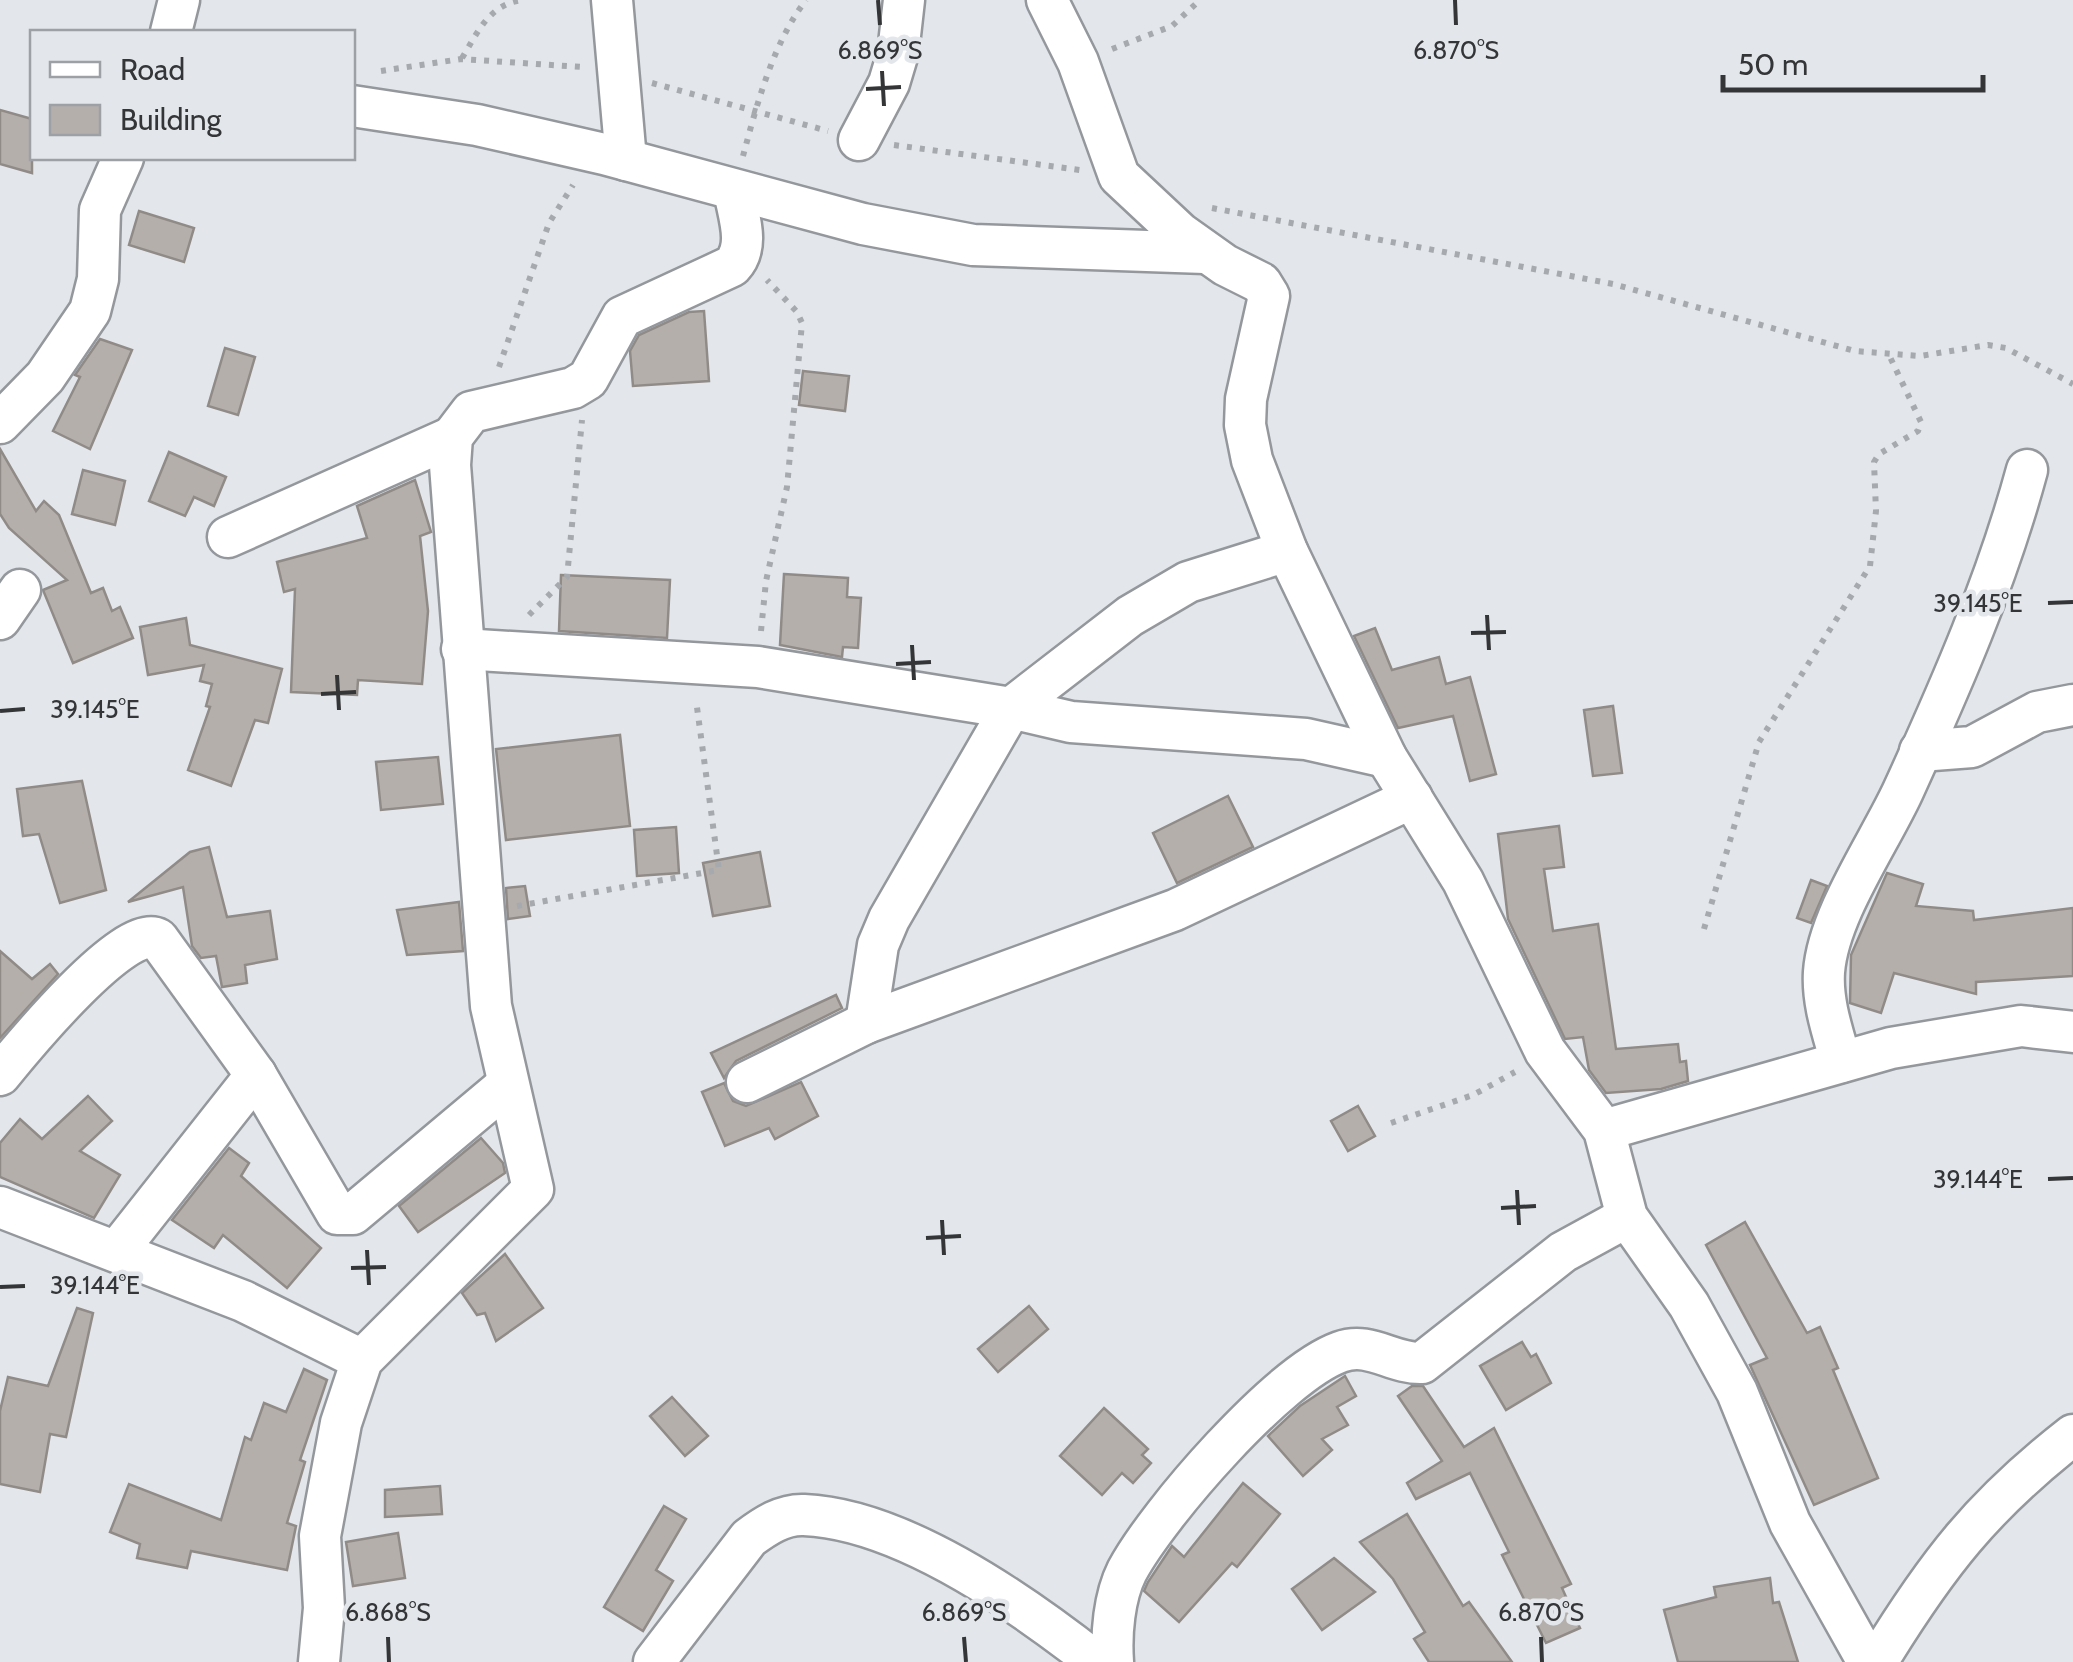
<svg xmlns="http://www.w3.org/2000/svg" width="2073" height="1662" font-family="Cabin,sans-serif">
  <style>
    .building { fill: #b5afac; stroke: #918b88; stroke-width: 2.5 }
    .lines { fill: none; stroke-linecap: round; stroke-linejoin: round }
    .minor-casing { stroke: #94989d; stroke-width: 45 }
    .path { stroke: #a6a9ad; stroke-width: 6; stroke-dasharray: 5 8; stroke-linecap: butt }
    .minor { stroke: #fff; stroke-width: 40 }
    .ticks { fill: none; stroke: #343537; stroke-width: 4 }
    .ticks-label { font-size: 25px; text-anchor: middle; fill: #343537; stroke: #e3e7ec; stroke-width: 9; stroke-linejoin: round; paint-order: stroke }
  </style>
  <rect width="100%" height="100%" fill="#e3e7ec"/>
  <g class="building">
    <path d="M 0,110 L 32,119 L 32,173 L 0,164 Z"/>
    <path d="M 139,211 L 194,228 L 184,262 L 129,245 Z"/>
    <path d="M 704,311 L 709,381 L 633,386 L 630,351 L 639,335 L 689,312 Z"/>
    <path d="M 100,339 L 132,350 L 90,449 L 53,431 L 80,377 L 75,375 Z"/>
    <path d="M 225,348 L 255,357 L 238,415 L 208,406 Z"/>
    <path d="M 803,371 L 849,376 L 845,411 L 799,405 Z"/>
    <path d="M 0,449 L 36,511 L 44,501 L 59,515 L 91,593 L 103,588 L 112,611 L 120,607 L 133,638 L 73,663 L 43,590 L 67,580 L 9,528 L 0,514 Z"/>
    <path d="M 169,452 L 226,477 L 214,506 L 194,497 L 185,516 L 149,501 Z"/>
    <path d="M 83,470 L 125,481 L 115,525 L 72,514 Z"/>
    <path d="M 415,480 L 431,532 L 420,536 L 428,611 L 422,684 L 358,680 L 357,695 L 291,692 L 295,589 L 284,592 L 277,562 L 367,538 L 357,506 Z"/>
    <path d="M 784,574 L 848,578 L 847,597 L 861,598 L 858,648 L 843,647 L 842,657 L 780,645 Z"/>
    <path d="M 561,575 L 670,580 L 667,638 L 559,631 Z"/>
    <path d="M 186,618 L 190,645 L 282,669 L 268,723 L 255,720 L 231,786 L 188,770 L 210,707 L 206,706 L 212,684 L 200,681 L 204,665 L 148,675 L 140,627 Z"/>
    <path d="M 1375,628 L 1392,670 L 1439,657 L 1446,684 L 1470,677 L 1496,774 L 1470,781 L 1453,716 L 1398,728 L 1354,636 Z"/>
    <path d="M 1613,706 L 1622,773 L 1593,776 L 1584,710 Z"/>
    <path d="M 620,735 L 630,826 L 506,840 L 496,749 Z"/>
    <path d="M 438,757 L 443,804 L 381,810 L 376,762 Z"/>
    <path d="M 82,781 L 106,890 L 60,903 L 39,834 L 23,836 L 17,789 Z"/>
    <path d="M 1228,796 L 1253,847 L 1177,883 L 1153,833 Z"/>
    <path d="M 1559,826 L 1564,867 L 1544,869 L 1553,931 L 1598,924 L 1616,1049 L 1678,1044 L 1680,1062 L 1686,1061 L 1688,1081 L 1661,1089 L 1606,1093 L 1589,1070 L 1583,1037 L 1565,1039 L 1508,919 L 1498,834 Z"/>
    <path d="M 676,827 L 679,873 L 637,876 L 634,830 Z"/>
    <path d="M 209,847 L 227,917 L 270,911 L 277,959 L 245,965 L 247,983 L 222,987 L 216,956 L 201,958 L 192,946 L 183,887 L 128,902 L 190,852 Z"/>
    <path d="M 760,852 L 770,906 L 713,916 L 703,863 Z"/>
    <path d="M 1887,873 L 1923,884 L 1916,906 L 1973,911 L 1974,920 L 2073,908 L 2073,976 L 1976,982 L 1976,994 L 1894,973 L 1881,1013 L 1850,1003 L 1851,955 Z"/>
    <path d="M 1811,880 L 1827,886 L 1811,923 L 1797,918 Z"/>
    <path d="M 525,886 L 530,916 L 508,919 L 506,888 Z"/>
    <path d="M 459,902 L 463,951 L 407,955 L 397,910 Z"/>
    <path d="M 0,951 L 32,979 L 50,964 L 58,974 L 0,1038 Z"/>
    <path d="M 836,995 L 842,1008 L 736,1061 L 724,1078 L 711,1053 Z"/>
    <path d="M 801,1082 L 818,1116 L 775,1139 L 769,1128 L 725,1146 L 702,1092 L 724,1083 L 733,1101 L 746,1106 Z"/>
    <path d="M 88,1096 L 112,1121 L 80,1151 L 120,1175 L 94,1218 L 0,1177 L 0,1143 L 20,1119 L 42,1139 Z"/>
    <path d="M 1358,1106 L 1375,1136 L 1348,1151 L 1331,1121 Z"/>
    <path d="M 481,1138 L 503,1163 L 505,1173 L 418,1232 L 399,1206 Z"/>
    <path d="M 229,1148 L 249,1163 L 241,1176 L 321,1248 L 287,1288 L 223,1235 L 214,1248 L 172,1220 Z"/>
    <path d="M 1745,1222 L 1807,1333 L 1820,1327 L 1838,1368 L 1833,1370 L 1878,1478 L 1814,1505 L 1750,1365 L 1767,1358 L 1706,1245 Z"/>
    <path d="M 505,1254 L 543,1308 L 496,1341 L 485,1313 L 477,1315 L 462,1293 Z"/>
    <path d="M 1029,1306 L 1048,1329 L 998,1372 L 978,1349 Z"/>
    <path d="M 77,1308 L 93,1313 L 66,1437 L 50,1434 L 40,1492 L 0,1484 L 0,1411 L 8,1377 L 48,1386 Z"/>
    <path d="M 1522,1342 L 1531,1357 L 1536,1354 L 1551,1383 L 1506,1410 L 1480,1366 Z"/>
    <path d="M 304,1369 L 327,1380 L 300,1460 L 305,1462 L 287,1523 L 296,1526 L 287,1570 L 191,1551 L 187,1568 L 137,1558 L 140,1544 L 110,1532 L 129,1484 L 221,1520 L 245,1437 L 251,1440 L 264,1403 L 286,1412 Z"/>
    <path d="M 1345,1376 L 1356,1396 L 1337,1407 L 1348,1425 L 1322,1439 L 1332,1450 L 1303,1476 L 1268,1436 L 1300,1406 Z"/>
    <path d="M 1412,1386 L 1423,1386 L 1464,1447 L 1494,1428 L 1571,1584 L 1562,1588 L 1580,1628 L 1546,1643 L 1502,1555 L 1509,1552 L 1470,1473 L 1416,1499 L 1407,1483 L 1442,1461 L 1398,1396 Z"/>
    <path d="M 672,1397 L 708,1436 L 685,1456 L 650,1416 Z"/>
    <path d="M 1104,1408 L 1148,1449 L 1142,1455 L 1151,1463 L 1133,1483 L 1122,1473 L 1102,1495 L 1060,1456 Z"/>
    <path d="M 1243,1483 L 1280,1514 L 1237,1567 L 1232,1563 L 1179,1622 L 1144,1591 L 1148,1582 L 1172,1546 L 1184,1557 Z"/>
    <path d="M 440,1486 L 442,1514 L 385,1517 L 385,1490 Z"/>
    <path d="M 664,1506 L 686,1519 L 656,1570 L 673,1581 L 643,1631 L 604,1607 Z"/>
    <path d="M 1407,1514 L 1463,1606 L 1469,1602 L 1512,1662 L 1429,1662 L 1414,1639 L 1425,1632 L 1393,1579 L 1360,1542 Z"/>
    <path d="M 398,1533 L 405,1578 L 353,1586 L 346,1542 Z"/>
    <path d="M 1334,1558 L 1375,1592 L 1322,1630 L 1292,1589 Z"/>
    <path d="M 1770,1578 L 1773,1603 L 1779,1602 L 1798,1662 L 1678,1662 L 1664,1610 L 1716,1597 L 1714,1587 Z"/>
  </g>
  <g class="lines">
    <defs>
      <g id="minor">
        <path d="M 612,0 L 626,160"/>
        <path d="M 1047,0 L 1078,62 L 1119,176 L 1180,233 L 1225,265 L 1261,283 L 1269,296 L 1246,399 L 1245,425 L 1252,460 L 1287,551 L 1386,757 L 1463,881 L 1545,1051 L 1604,1130 L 1627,1217 L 1689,1305 L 1737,1392 L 1790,1523 L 1868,1662"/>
        <path d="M 171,32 L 179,0"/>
        <path d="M 352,106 L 477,125 L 604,154 L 863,224 L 973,245 L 1205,253"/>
        <path d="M 859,140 L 889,83 L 898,53 L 904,0"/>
        <path d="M 0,423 L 45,377 L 90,311 L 98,279 L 100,210 L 123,158"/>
        <path d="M 228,537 L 452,437"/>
        <path d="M 0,619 L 20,590"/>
        <path d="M 462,649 L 758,667 L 1011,708 L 1071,722 L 1306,739 L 1386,757"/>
        <path d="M 1920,751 L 1972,747 L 2037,712 L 2073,705"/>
        <path d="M 866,1023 L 878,945 L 889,919 L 1011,708 L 1130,616 L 1188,582 L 1287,551"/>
        <path d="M 1841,1062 C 1833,1033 1822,1003 1824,972 C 1828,915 1879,843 1903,791 C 1951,686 1997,581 2027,470"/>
        <path d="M 0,1075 C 22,1048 126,921 158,939 L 256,1075 L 337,1214 L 353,1214 L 508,1084"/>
        <path d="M 747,1082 L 866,1023 L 1175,910 L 1412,798"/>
        <path d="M 1604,1130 L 1891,1048 L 2021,1026 L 2073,1032"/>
        <path d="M 0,1207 L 243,1301 L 362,1360"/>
        <path d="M 117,1251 L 256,1075"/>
        <path d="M 319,1662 L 324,1608 L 320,1536 L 341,1423 L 362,1360 L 533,1189 L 491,1006 L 450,465 L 452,437 L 471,412 L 573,388 L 588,379 L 622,317 L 732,266 C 751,246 738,215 734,190"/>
        <path d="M 654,1662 L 749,1538 C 765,1526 783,1514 804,1515 C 902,1519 1021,1603 1096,1662"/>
        <path d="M 1113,1662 C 1111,1634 1114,1597 1127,1571 C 1158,1513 1279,1374 1340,1352 C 1370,1341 1392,1364 1422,1363 L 1563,1252 L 1627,1217"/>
        <path d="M 1877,1662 C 1937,1564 1982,1506 2073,1435"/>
      </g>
    </defs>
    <use href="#minor" class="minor-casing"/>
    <g class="path">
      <path d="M 1112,49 L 1172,26 L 1200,0"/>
      <path d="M 462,58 C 478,32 489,4 523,0"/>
      <path d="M 381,71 L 461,59 L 582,67"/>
      <path d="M 652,83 L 828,131"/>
      <path d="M 894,145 L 1080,170"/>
      <path d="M 743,156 C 757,104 773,43 806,0"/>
      <path d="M 1212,208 L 1613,284 L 1855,351 L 1920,356 L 1988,345 L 2006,348 L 2073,384"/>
      <path d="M 499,367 L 549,223 L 573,185"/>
      <path d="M 529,615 L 567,577 L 582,420"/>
      <path d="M 761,631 L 766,581 L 787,487 L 802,323 L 797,312 L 767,280"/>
      <path d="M 517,906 L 719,870 L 696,700"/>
      <path d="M 1704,929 L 1759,742 L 1870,566 L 1876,511 L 1874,462 L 1879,454 L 1918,431 L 1921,422 L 1890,357"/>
      <path d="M 1391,1123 L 1473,1095 L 1515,1072"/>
    </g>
    <use href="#minor" class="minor"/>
  </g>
  <path class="ticks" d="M 878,0 L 880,25M 1455,0 L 1456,25M 882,71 L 884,106M 866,89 L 901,87M 2048,603 L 2073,602M 1487,615 L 1489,650M 1471,633 L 1506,632M 912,645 L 914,680M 896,664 L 931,662M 337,675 L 339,710M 321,694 L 356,692M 0,711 L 25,709M 2048,1179 L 2073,1178M 1517,1190 L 1519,1225M 1501,1208 L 1536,1206M 942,1220 L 944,1255M 926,1238 L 961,1236M 367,1250 L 369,1285M 351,1268 L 386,1267M 0,1287 L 25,1286M 388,1637 L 389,1662M 964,1637 L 966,1662M 1541,1637 L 1542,1662"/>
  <g class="ticks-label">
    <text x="880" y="59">6.869°S</text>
    <text x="1456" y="59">6.870°S</text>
    <text x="1978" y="612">39.145°E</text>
    <text x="95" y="718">39.145°E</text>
    <text x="1978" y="1188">39.144°E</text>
    <text x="95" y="1294">39.144°E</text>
    <text x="388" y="1621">6.868°S</text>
    <text x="964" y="1621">6.869°S</text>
    <text x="1541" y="1621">6.870°S</text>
  </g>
  <rect x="30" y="30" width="325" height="130" fill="#e3e7ec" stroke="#9da0a4" stroke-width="2.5"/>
  <rect x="50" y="62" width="50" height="15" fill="#ffffff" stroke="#9da0a4" stroke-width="2.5"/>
  <text x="120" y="80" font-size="30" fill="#343537">Road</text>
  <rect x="50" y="105" width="50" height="30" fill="#b5afac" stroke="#9da0a4" stroke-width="2.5"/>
  <text x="120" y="130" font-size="30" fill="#343537">Building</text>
  <path d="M1723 75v15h260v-15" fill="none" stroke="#343537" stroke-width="5"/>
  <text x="1738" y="75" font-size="30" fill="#343537" stroke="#e3e7ec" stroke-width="8" paint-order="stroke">50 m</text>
</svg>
